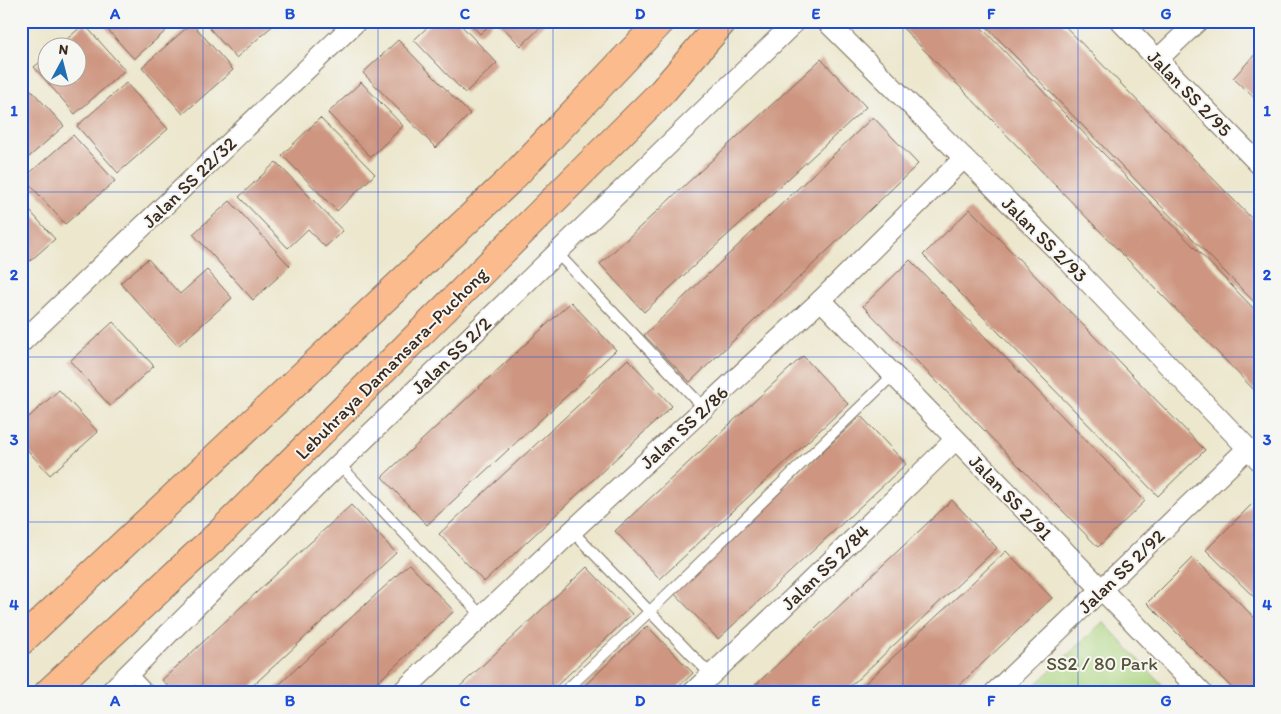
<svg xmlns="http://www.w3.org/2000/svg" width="1281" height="714" font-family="Itim,sans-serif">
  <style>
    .green { fill: #abd47f; stroke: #737f4e }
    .building { fill: #ce9681 }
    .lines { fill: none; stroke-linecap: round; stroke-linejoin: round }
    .service-casing { stroke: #796c5b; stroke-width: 12 }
    .minor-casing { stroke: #796c5b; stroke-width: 22 }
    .motorway-casing { stroke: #796c5b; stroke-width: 30 }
    .service { stroke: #fff; stroke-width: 10 }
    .minor { stroke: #fff; stroke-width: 20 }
    .motorway { stroke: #fbbb8d; stroke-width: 28 }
    .grid { fill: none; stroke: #1d4ed8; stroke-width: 1; stroke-opacity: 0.55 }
    .labels { text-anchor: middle; stroke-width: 4; stroke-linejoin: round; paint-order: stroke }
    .street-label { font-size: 19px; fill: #3b2a1e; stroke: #f6f6f2 }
    .park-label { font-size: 19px; fill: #575436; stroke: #f6f6f2 }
    .neatline { fill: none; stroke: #1d4ed8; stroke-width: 2 }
    .grid-label { font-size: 16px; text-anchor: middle; font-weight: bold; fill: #1d4ed8 }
  </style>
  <rect width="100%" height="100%" fill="#f6f6f2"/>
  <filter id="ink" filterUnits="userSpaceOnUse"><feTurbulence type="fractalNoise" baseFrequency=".02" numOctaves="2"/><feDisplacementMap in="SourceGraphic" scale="10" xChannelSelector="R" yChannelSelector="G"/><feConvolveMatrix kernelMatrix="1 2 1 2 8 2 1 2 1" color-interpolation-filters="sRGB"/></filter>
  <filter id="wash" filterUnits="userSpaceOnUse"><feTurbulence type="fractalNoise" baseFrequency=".0096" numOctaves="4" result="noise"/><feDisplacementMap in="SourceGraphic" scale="20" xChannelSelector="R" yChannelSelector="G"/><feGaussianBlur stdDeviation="1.12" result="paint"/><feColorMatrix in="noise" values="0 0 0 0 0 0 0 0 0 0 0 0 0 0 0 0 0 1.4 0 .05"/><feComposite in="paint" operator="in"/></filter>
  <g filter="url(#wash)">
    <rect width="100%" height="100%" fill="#ece7cd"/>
    <path class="green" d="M 1103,622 L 1170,693 L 1027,693 Z"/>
    <g id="blocks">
      <g class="building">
        <path d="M 100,21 L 177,21 L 134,59 Z"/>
        <path d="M 203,21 L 278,21 L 236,58 Z"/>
        <path d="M 434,21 L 457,21 L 497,63 L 465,93 L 414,40 Z"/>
        <path d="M 468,21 L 494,21 L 480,34 Z"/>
        <path d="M 497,21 L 541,21 L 544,24 L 521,46 Z"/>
        <path d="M 896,21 L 975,21 L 1260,315 L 1260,396 Z"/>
        <path d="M 981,21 L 1060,21 L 1260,227 L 1260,308 Z"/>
        <path d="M 192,23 L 233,70 L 183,114 L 142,67 Z"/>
        <path d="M 84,24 L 125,70 L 75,114 L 34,67 L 48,56 L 48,78 L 78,78 L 78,48 L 57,48 Z"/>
        <path d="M 398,40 L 470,114 L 436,148 L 363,73 Z"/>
        <path d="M 1260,49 L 1260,103 L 1233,78 Z"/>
        <path d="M 821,59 L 866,107 L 644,312 L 600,264 Z"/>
        <path d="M 22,80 L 64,126 L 21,164 L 21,81 Z"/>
        <path d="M 361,82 L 403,126 L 371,157 L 328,113 Z"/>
        <path d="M 126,83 L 168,129 L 118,173 L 77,126 Z"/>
        <path d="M 873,117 L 918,164 L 690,382 L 644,335 Z"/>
        <path d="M 320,118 L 375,174 L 337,211 L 282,155 Z"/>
        <path d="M 73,135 L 115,181 L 65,224 L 24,178 Z"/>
        <path d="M 276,162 L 343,231 L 325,247 L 308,229 L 288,248 L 239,197 Z"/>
        <path d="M 21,201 L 55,239 L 21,269 Z"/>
        <path d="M 230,201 L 290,266 L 253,300 L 193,234 Z"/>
        <path d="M 970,209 L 1205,450 L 1158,496 L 923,255 Z"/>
        <path d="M 148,259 L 180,294 L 207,270 L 232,298 L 178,346 L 120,283 Z"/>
        <path d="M 910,260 L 1145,501 L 1098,547 L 863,306 Z"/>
        <path d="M 571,302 L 616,350 L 427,525 L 382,477 Z"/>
        <path d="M 113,322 L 154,366 L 110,406 L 70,361 Z"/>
        <path d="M 803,356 L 848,404 L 660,579 L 615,531 Z"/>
        <path d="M 628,359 L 672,406 L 484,582 L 439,534 Z"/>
        <path d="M 59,390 L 98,432 L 50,475 L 21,443 L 21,424 Z"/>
        <path d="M 861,416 L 906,464 L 718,639 L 672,591 Z"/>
        <path d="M 952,500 L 997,548 L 843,693 L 747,693 Z"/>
        <path d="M 1252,504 L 1260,511 L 1260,603 L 1206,550 Z"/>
        <path d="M 351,505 L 396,553 L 245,693 L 174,693 L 162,680 Z"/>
        <path d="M 1006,551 L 1052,598 L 951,693 L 855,693 Z"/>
        <path d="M 1193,557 L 1260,623 L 1260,693 L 1237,693 L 1147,603 Z"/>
        <path d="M 409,564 L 454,611 L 366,693 L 270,693 Z"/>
        <path d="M 587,567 L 632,614 L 549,693 L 453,693 Z"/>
        <path d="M 647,626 L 693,673 L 672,693 L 577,693 Z"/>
      </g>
    </g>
  </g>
  <g filter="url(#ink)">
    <use href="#blocks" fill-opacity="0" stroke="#796c5b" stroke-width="1"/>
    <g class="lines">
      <defs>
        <g id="service">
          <path d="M 557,253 L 704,408"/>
          <path d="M 339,464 L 482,616"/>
          <path d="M 572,531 L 711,675"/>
          <path d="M 130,672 L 150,693"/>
          <path d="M 563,693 L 650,611 L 893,375"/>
        </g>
        <g id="minor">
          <path d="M 826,21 L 1071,264 L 1260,461"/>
          <path d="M 1120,21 L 1260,165"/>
          <path d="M 1157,60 L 1198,21"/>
          <path d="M 821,300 L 1202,693"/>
          <path d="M 21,343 L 357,21"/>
          <path d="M 109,693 L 339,464 L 796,21"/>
          <path d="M 401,693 L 572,531 L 821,300 L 964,158"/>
          <path d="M 692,693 L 792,599 L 955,440"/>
          <path d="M 994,693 L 1247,449"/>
        </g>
        <g id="motorway">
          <path d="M 21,641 L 509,181 L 661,21"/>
          <path d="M 48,693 L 221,532 L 662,92 L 723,21"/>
        </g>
      </defs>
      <use href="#service" class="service-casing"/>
      <use href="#minor" class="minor-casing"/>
      <use href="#motorway" class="motorway-casing"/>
      <use href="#service" class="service"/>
      <use href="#minor" class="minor"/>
      <use href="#motorway" class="motorway"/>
    </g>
  </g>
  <path class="grid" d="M 203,21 L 203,693M 378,21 L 378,693M 553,21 L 553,693M 728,21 L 728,693M 903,21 L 903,693M 1078,21 L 1078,693M 21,192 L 1260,192M 21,357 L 1260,357M 21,522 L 1260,522"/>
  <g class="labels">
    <g class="street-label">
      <text transform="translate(1190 93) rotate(46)" y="7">Jalan SS 2/95</text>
      <text transform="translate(189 182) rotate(-44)" y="7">Jalan SS 22/32</text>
      <text transform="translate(1045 239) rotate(45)" y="7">Jalan SS 2/93</text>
      <text transform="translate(451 355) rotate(-44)" y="7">Jalan SS 2/2</text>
      <text transform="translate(391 363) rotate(-45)" y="7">Lebuhraya Damansara–Puchong</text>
      <text transform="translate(684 427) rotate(-43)" y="7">Jalan SS 2/86</text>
      <text transform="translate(1011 497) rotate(46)" y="7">Jalan SS 2/91</text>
      <text transform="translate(825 567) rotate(-44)" y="7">Jalan SS 2/84</text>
      <text transform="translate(1121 571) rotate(-44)" y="7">Jalan SS 2/92</text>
    </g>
    <g class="park-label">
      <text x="1102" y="670">SS2 / 80 Park</text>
    </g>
  </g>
  <rect width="1281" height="714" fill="none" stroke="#f6f6f2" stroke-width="55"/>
  <g transform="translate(62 62) rotate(7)"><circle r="24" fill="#f6f6f2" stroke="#aba49d"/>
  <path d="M0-4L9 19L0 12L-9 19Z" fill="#1f6fb2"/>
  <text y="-8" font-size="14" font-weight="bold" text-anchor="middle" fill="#3b2a1e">N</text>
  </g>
  <rect x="28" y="28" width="1226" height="658" class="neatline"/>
  <g class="grid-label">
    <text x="115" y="19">A</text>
    <text x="290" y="19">B</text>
    <text x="465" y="19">C</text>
    <text x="640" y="19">D</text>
    <text x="816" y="19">E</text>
    <text x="991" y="19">F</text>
    <text x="1166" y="19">G</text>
    <text x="14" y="116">1</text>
    <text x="1267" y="116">1</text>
    <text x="14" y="280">2</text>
    <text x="1267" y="280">2</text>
    <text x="14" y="445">3</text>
    <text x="1267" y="445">3</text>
    <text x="14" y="610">4</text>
    <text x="1267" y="610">4</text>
    <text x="115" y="706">A</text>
    <text x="290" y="706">B</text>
    <text x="465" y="706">C</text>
    <text x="640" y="706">D</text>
    <text x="816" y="706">E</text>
    <text x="991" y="706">F</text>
    <text x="1166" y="706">G</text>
  </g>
</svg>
